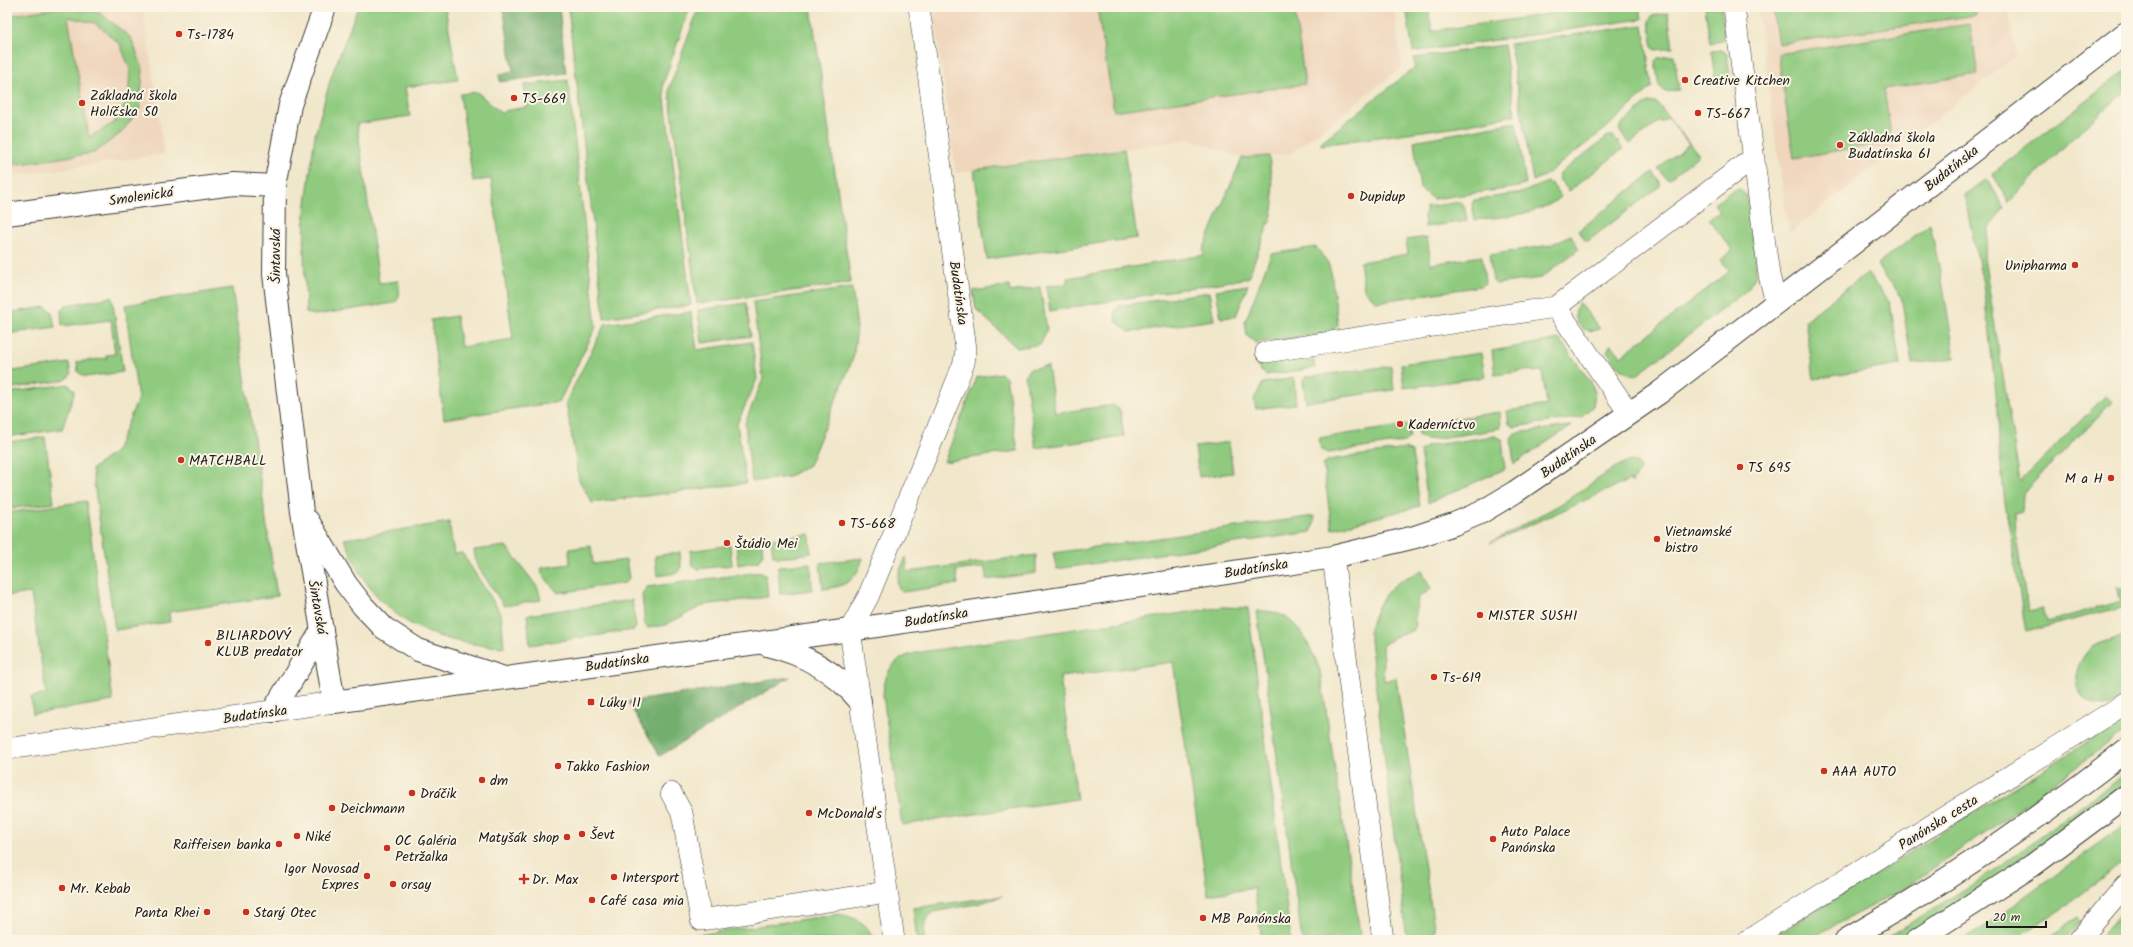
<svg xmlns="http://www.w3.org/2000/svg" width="2133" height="947" font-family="Kalam,sans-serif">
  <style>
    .built { fill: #efd6bc }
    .green { fill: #8fca7f; stroke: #56734e; fill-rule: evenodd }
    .forest { fill: #73ae6e; stroke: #486545 }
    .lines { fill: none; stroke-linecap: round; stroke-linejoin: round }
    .street-casing { stroke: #3c3a36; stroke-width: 22 }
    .secondary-casing { stroke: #3c3a36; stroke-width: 24 }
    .street { stroke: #fff; stroke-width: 21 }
    .secondary { stroke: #fff; stroke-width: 22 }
    .poi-dot { fill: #c8321e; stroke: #fcf5e5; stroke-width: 1.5 }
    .labels { text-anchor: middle; stroke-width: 4; stroke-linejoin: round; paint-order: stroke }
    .poi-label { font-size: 14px; fill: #1c1c1c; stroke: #fcf5e5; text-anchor: start }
    .street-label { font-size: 14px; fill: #1c1c1c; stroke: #fcf5e5 }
  </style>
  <rect width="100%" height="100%" fill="#fcf5e5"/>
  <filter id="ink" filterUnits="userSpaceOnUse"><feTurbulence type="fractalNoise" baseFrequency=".025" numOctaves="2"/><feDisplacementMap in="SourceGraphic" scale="8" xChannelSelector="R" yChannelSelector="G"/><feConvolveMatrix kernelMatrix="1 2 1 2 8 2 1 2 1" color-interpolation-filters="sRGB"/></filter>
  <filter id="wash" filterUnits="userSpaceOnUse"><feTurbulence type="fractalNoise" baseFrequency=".012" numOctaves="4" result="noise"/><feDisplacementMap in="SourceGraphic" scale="16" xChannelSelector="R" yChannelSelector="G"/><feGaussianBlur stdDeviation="0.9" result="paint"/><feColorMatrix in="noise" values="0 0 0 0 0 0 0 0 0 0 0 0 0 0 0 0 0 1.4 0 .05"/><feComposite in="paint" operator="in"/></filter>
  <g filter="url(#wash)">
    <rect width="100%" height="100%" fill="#f1e7cb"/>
    <g class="built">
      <path d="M 7,7 L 143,7 L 164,154 L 7,177 Z"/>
      <path d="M 941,7 L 1394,7 L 1402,67 L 1290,154 L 1242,158 L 1191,139 L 956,173 L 934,12 Z"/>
      <path d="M 1757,7 L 2008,7 L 2016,56 L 1789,233 Z"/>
    </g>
    <g class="green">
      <path d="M 62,7 L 100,13 L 131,38 L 143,69 L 140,108 L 121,133 L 94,153 L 7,166 L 7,16 ZM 68,17 L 95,23 L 120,44 L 130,69 L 128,99 L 114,123 L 89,137 Z"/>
      <path d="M 358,7 L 445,7 L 458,80 L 405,87 L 410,116 L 357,124 L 379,283 L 398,281 C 399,290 402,298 394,303 L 315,315 L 306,313 L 304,251 L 305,211 L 315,135 L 331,77 Z"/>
      <path d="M 568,7 L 690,7 L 663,84 L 691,305 L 604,318 Z"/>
      <path d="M 699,7 L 811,7 L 851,283 L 697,304 L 669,89 Z"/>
      <path d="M 1097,7 L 1294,7 L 1305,84 L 1114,111 Z"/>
      <path d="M 1406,7 L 1428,7 L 1432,31 L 1557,13 L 1556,7 L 1640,7 L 1642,19 L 1413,52 Z"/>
      <path d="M 1705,7 L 1721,7 L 1725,36 L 1721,41 L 1710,43 Z"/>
      <path d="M 1772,7 L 1975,7 L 1976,15 L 1778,44 Z"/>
      <path d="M 1668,13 L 1673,48 L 1656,50 L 1653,48 L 1649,21 L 1652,16 Z"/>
      <path d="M 1970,24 L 1978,74 L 1884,89 L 1892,142 L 1794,158 L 1778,54 Z"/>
      <path d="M 1643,25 L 1652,87 L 1604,130 L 1544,176 L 1533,181 L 1510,44 Z"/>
      <path d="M 1504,45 L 1515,115 L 1458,126 L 1321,145 L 1321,142 L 1415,67 L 1414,58 Z"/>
      <path d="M 1722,50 L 1727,54 L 1731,83 L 1716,85 L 1711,51 Z"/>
      <path d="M 1674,55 L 1679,90 L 1666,92 L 1659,86 L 1655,61 L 1658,58 Z"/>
      <path d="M 2126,70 L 2126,91 L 2081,130 L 2009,202 L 1993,175 L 1994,172 Z"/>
      <path d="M 568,80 L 596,327 L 559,402 L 444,419 L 431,320 L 456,316 L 461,347 L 513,339 L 491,179 L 473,181 L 460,94 L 477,92 L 502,114 L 504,111 L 527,107 L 524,85 Z"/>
      <path d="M 1648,102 L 1657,103 L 1699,155 L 1670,178 L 1666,178 L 1658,168 L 1689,144 L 1668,117 L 1661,122 L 1659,121 L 1630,144 L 1619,130 L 1620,126 Z"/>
      <path d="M 1516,122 L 1526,184 L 1519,187 L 1433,199 L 1420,189 L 1414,141 Z"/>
      <path d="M 1608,136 L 1613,136 L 1623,149 L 1569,191 L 1559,179 L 1559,174 Z"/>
      <path d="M 1124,149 L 1137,238 L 987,259 L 974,170 Z"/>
      <path d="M 1269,156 L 1274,204 L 1272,215 L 1248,278 L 1050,311 L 1046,286 L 1067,284 L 1067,278 L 1204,255 L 1203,250 L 1242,158 Z"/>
      <path d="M 1653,172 L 1660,182 L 1660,186 L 1588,241 L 1584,240 L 1578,231 Z"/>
      <path d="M 1986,179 L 1988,180 L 2004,208 L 1989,229 L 1984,258 L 2020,482 L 2106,395 L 2112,402 L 2023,493 L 2022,512 L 2015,514 L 2016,538 L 2028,611 L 2043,608 L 2047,622 L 2121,601 L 2117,587 L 2126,589 L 2126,606 L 2026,632 L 2005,503 L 1999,449 L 1998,410 L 1983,284 L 1964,195 Z"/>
      <path d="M 1547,182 L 1552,184 L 1561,197 C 1537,216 1504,216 1475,220 L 1472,204 L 1474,200 L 1521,193 Z"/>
      <path d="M 1739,189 L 1747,196 L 1756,260 L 1756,275 L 1747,290 L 1636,376 C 1622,372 1615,363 1607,351 L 1611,344 L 1621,356 L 1730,271 L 1721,260 L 1732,250 L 1709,219 L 1720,212 L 1714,204 L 1730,192 Z"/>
      <path d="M 1460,202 L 1464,205 L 1467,221 L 1425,227 L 1424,215 L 1426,212 L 1426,207 Z"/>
      <path d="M 1930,224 L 1942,281 L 1955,358 L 1912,364 L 1901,296 L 1877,265 Z"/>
      <path d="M 1571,235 L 1579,249 L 1541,278 L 1496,284 L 1493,281 L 1489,255 L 1550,245 Z"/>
      <path d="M 1427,237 L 1431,264 L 1482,256 L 1485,283 L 1482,286 L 1376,302 L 1364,289 L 1360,262 L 1408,254 L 1406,240 Z"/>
      <path d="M 1316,247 L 1328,263 L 1331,272 L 1338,325 L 1329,333 L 1256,343 L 1247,336 L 1245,322 L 1271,254 Z"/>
      <path d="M 1867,273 L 1890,303 L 1900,365 L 1814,379 L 1805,320 Z"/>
      <path d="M 1248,285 L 1236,316 L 1221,318 L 1216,290 Z"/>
      <path d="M 1009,286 L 1010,292 L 1040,287 L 1047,329 L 1041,344 L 1017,348 L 976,309 L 973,291 Z"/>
      <path d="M 232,288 L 277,596 L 169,612 L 170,622 L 115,630 L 92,469 L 116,451 L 138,399 L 125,305 Z"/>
      <path d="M 852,288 L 857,328 L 853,358 L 809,465 L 788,477 L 752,482 L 745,423 L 763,379 L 753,302 Z"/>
      <path d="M 1209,292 L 1214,320 L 1129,332 L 1116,321 L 1115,311 L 1119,306 Z"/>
      <path d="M 112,297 L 123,372 L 85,377 L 78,372 L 77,362 L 107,358 L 106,355 L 115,354 L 111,320 L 62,326 L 61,311 L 66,305 Z"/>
      <path d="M 1579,302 L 1600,329 C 1581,336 1569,319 1579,302 Z"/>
      <path d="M 746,303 L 751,336 L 702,343 L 698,310 Z"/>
      <path d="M 46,307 L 52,312 L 55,327 L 7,334 L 7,313 Z"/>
      <path d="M 691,312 L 697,350 L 752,342 L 757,379 L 737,424 L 746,483 L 592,503 L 579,480 L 566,402 L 605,324 Z"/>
      <path d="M 1559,339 L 1591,382 L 1595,393 L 1593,406 L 1582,417 L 1514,427 L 1509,424 L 1507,411 L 1547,405 L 1542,371 L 1533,372 L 1532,370 L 1495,375 L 1492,351 Z"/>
      <path d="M 1481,353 L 1485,377 L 1404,388 L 1401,364 Z"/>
      <path d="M 1312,355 L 1315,368 L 1266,375 L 1261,371 L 1259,363 Z"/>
      <path d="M 69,363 L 71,374 L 66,380 L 7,389 L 7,372 Z"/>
      <path d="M 1048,366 L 1055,413 L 1113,405 L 1120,410 L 1124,436 L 1036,448 L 1025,375 L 1029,369 Z"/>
      <path d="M 1391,366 L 1394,390 L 1306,402 L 1303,381 L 1306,377 Z"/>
      <path d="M 1001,373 L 1006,378 L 1018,451 L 944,462 L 977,377 Z"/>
      <path d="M 1294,378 L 1296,404 L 1256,409 L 1254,399 L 1263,383 Z"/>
      <path d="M 68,384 L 74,390 L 74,394 L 62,429 L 7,437 L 7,393 Z"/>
      <path d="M 1500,412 L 1501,426 L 1494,430 L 1426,440 L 1418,435 L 1417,424 Z"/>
      <path d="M 1408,425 L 1410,437 L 1404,442 L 1328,453 L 1321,450 L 1319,438 Z"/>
      <path d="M 1571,426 L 1514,464 L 1511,438 L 1515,433 Z"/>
      <path d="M 1495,436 L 1502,439 L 1505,469 L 1428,503 L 1420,451 L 1427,446 Z"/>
      <path d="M 45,437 L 54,503 L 7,509 L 7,442 Z"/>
      <path d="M 1229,442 L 1233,473 L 1199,477 L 1195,447 Z"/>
      <path d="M 1405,449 L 1412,452 L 1420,506 L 1332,529 L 1323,465 L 1328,460 Z"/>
      <path d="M 1633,461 L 1638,463 L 1640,469 L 1632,483 L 1630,480 L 1490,543 L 1561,504 L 1616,467 L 1626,462 Z"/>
      <path d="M 86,501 L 113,701 L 33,714 L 31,697 L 46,694 L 31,593 L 7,596 L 7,513 Z"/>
      <path d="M 1314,516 L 1315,521 L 1311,532 L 1057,569 L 1053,553 Z"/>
      <path d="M 449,522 L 454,554 L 462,553 L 501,613 L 504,647 C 449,644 403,632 368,585 C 358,571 352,554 344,539 Z"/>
      <path d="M 810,534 L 811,553 L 779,558 L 773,555 L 771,539 Z"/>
      <path d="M 762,541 L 763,555 L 759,561 L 738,565 L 736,544 Z"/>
      <path d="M 730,545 L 732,565 L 698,569 L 692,565 L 690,551 Z"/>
      <path d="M 506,546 L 538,588 L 541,600 L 504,606 L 476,564 L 474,550 Z"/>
      <path d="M 591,546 L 593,564 L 626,560 L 629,578 L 625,583 L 558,593 L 542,574 L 541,568 L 570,564 L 569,549 Z"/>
      <path d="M 680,552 L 681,567 L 677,573 L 657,576 L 655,556 Z"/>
      <path d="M 1036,555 L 1036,573 L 986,580 L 985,567 L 956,571 L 958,584 L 903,592 C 891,583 901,569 906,557 L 908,572 Z"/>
      <path d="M 863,558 C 856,581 845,587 823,589 L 820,563 Z"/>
      <path d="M 808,563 L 811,565 L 812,590 L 780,594 L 778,567 Z"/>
      <path d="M 1422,571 L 1431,589 L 1418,598 L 1414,630 L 1393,638 L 1382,646 L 1384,681 L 1396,678 L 1436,940 L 1407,940 L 1369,632 C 1379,598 1388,583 1422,571 Z"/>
      <path d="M 760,572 L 766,576 L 768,597 L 704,605 L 665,625 L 648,628 L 645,625 L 642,594 L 647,587 Z"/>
      <path d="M 632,600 L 636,627 L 634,630 L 530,645 L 527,615 Z"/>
      <path d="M 1223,607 L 1248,608 L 1291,940 L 1262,940 L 1254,888 L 1208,895 L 1173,662 L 1060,677 L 1077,799 L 902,825 L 883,696 C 884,670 895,656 921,652 Z"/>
      <path d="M 1257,611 C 1265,611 1274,611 1282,615 C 1300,624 1314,653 1320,671 L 1361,940 L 1302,940 Z"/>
      <path d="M 2126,636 L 2126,695 C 2121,698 2115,703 2110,705 C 2093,710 2076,695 2076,678 C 2076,668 2083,655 2091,648 C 2097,643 2118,638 2126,636 Z"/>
      <path d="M 2126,718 L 2126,730 L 2022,807 L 1903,889 L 1807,940 L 1769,940 Z"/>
      <path d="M 2126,773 L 2126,784 L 2070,827 L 1976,895 L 1902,940 L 1883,940 L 1994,871 Z"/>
      <path d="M 2126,824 L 2126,861 L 2072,901 L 2013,940 L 1962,940 L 1981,929 Z"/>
      <path d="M 1002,896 L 981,903 L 933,912 L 925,922 L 924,940 L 917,940 L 913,908 Z"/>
      <path d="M 2126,908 L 2126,940 L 2098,940 Z"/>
      <path d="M 839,914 C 858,918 866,922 874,940 L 677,940 L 689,936 Z"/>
      <path d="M 2078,918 L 2081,922 L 2065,940 L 2044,940 Z"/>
    </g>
    <g class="forest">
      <path d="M 503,7 L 559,7 L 566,73 L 500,82 L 499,74 L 513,72 Z"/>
      <path d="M 790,677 L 660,756 L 628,702 Z"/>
    </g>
  </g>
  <g filter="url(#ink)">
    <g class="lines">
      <defs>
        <g id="street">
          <path d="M 1734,7 L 1769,275 L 1776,303"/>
          <path d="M 1556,307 L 1629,413"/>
          <path d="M 1266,352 L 1556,307 L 1753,158"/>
          <path d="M 1333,557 L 1383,940"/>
          <path d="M 7,749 L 334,702"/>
          <path d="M 671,793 L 682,813 L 701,920 L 887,892"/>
          <path d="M 894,940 L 850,630 L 868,597 L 952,393 L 964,363 L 966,349 L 919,7"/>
          <path d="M 1749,940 L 2126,703"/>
          <path d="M 2079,940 L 2126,885"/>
        </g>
        <g id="secondary">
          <path d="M 325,7 L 290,105 L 275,186 L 274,274 L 302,512 L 334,702 L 850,630 L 1333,557 L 1415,537 L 1454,524 L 1480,513 L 1515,492 L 1659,393 L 2126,33"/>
          <path d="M 7,214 L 233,184 L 275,186"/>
          <path d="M 308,521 L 346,584 L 363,606 L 384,628 L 418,650 L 501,677"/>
          <path d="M 767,645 C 805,654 835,671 860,701"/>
          <path d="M 273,711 L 322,630"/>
          <path d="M 1846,940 C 1944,884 2037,820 2126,750"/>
          <path d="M 1917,940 L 2033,865 L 2126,796"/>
        </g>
      </defs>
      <use href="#street" class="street-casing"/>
      <use href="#secondary" class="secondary-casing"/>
      <use href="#street" class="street"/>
      <use href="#secondary" class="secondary"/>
    </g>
  </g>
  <g class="poi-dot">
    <circle cx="179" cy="34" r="4"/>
    <circle cx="1685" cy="80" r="4"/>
    <circle cx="514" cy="98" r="4"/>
    <circle cx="82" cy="103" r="4"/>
    <circle cx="1698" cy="113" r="4"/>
    <circle cx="1840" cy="145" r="4"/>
    <circle cx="1351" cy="196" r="4"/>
    <circle cx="2075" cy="265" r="4"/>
    <circle cx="1400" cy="424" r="4"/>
    <circle cx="181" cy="460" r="4"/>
    <circle cx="1740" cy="467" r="4"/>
    <circle cx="2111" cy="478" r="4"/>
    <circle cx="842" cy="523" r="4"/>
    <circle cx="1657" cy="539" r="4"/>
    <circle cx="727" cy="543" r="4"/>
    <circle cx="1480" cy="615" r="4"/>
    <circle cx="208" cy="643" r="4"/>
    <circle cx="1434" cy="677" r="4"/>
    <rect x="587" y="698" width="8" height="8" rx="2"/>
    <circle cx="558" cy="766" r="4"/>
    <circle cx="1824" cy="771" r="4"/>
    <circle cx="482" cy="780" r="4"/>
    <circle cx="412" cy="793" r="4"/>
    <circle cx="332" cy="808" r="4"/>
    <circle cx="809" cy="813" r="4"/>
    <circle cx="582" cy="834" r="4"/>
    <circle cx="297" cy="836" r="4"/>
    <circle cx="567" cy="837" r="4"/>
    <circle cx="1493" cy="839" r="4"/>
    <circle cx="279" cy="844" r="4"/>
    <circle cx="387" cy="848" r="4"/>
    <circle cx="367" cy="876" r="4"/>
    <circle cx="614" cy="877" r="4"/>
    <path d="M522 873h4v4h4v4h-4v4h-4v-4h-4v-4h4z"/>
    <circle cx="393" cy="884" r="4"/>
    <circle cx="62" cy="888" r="4"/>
    <circle cx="592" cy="900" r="4"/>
    <circle cx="207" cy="912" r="4"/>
    <circle cx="246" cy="912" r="4"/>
    <circle cx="1203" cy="918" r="4"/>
  </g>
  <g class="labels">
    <g class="poi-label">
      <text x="187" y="39">Ts-1784</text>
      <text x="1693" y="85">Creative Kitchen</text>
      <text x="90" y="100">Základná škola<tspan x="90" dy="16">Holíčska 50</tspan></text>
      <text x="522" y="103">TS-669</text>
      <text x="1706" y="118">TS-667</text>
      <text x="1848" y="142">Základná škola<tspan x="1848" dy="16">Budatínska 61</tspan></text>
      <text x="1359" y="201">Dupidup</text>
      <text x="2067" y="270" text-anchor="end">Unipharma</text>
      <text x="1408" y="429">Kaderníctvo</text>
      <text x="189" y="465">MATCHBALL</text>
      <text x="1748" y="472">TS 695</text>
      <text x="2103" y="483" text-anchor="end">M a H</text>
      <text x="850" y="528">TS-668</text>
      <text x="1665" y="536">Vietnamské<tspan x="1665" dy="16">bistro</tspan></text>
      <text x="735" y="548">Štúdio Mei</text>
      <text x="1488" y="620">MISTER SUSHI</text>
      <text x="216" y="640">BILIARDOVÝ<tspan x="216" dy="16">KLUB predator</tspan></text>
      <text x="1442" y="682">Ts-619</text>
      <text x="599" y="707">Lúky II</text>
      <text x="566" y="771">Takko Fashion</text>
      <text x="1832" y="776">AAA AUTO</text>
      <text x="490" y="785">dm</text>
      <text x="420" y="798">Dráčik</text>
      <text x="340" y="813">Deichmann</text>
      <text x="817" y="818">McDonald's</text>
      <text x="1501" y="836">Auto Palace<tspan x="1501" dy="16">Panónska</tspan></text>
      <text x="590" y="839">Ševt</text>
      <text x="305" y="841">Niké</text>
      <text x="559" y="842" text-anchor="end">Matyšák shop</text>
      <text x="395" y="845">OC Galéria<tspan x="395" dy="16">Petržalka</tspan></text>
      <text x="271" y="849" text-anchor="end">Raiffeisen banka</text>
      <text x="359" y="873" text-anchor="end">Igor Novosad<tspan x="359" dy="16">Expres</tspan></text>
      <text x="622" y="882">Intersport</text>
      <text x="532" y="884">Dr. Max</text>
      <text x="401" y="889">orsay</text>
      <text x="70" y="893">Mr. Kebab</text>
      <text x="600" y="905">Café casa mia</text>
      <text x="199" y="917" text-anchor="end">Panta Rhei</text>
      <text x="254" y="917">Starý Otec</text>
      <text x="1211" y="923">MB Panónska</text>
    </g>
    <g class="street-label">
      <text transform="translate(1951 168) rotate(-38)" y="5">Budatínska</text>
      <text transform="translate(141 196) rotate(-8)" y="5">Smolenická</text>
      <text transform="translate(275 256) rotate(-90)" y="5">Šintavská</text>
      <text transform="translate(959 293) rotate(82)" y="5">Budatínska</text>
      <text transform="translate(1568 456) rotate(-35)" y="5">Budatínska</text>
      <text transform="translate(1256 568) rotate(-9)" y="5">Budatínska</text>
      <text transform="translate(318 607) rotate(80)" y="5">Šintavská</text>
      <text transform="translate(936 617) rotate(-9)" y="5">Budatínska</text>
      <text transform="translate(617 662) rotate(-8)" y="5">Budatínska</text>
      <text transform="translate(255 714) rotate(-8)" y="5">Budatínska</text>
      <text transform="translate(1938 822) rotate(-32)" y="5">Panónska cesta</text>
    </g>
  </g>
  <rect width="2133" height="947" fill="none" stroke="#fcf5e5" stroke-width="24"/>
  <path d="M1987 921v6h59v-6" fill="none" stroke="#1c1c1c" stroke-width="2"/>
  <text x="1993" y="921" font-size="12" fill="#1c1c1c" stroke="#fcf5e5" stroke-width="3" paint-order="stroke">20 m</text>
</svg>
